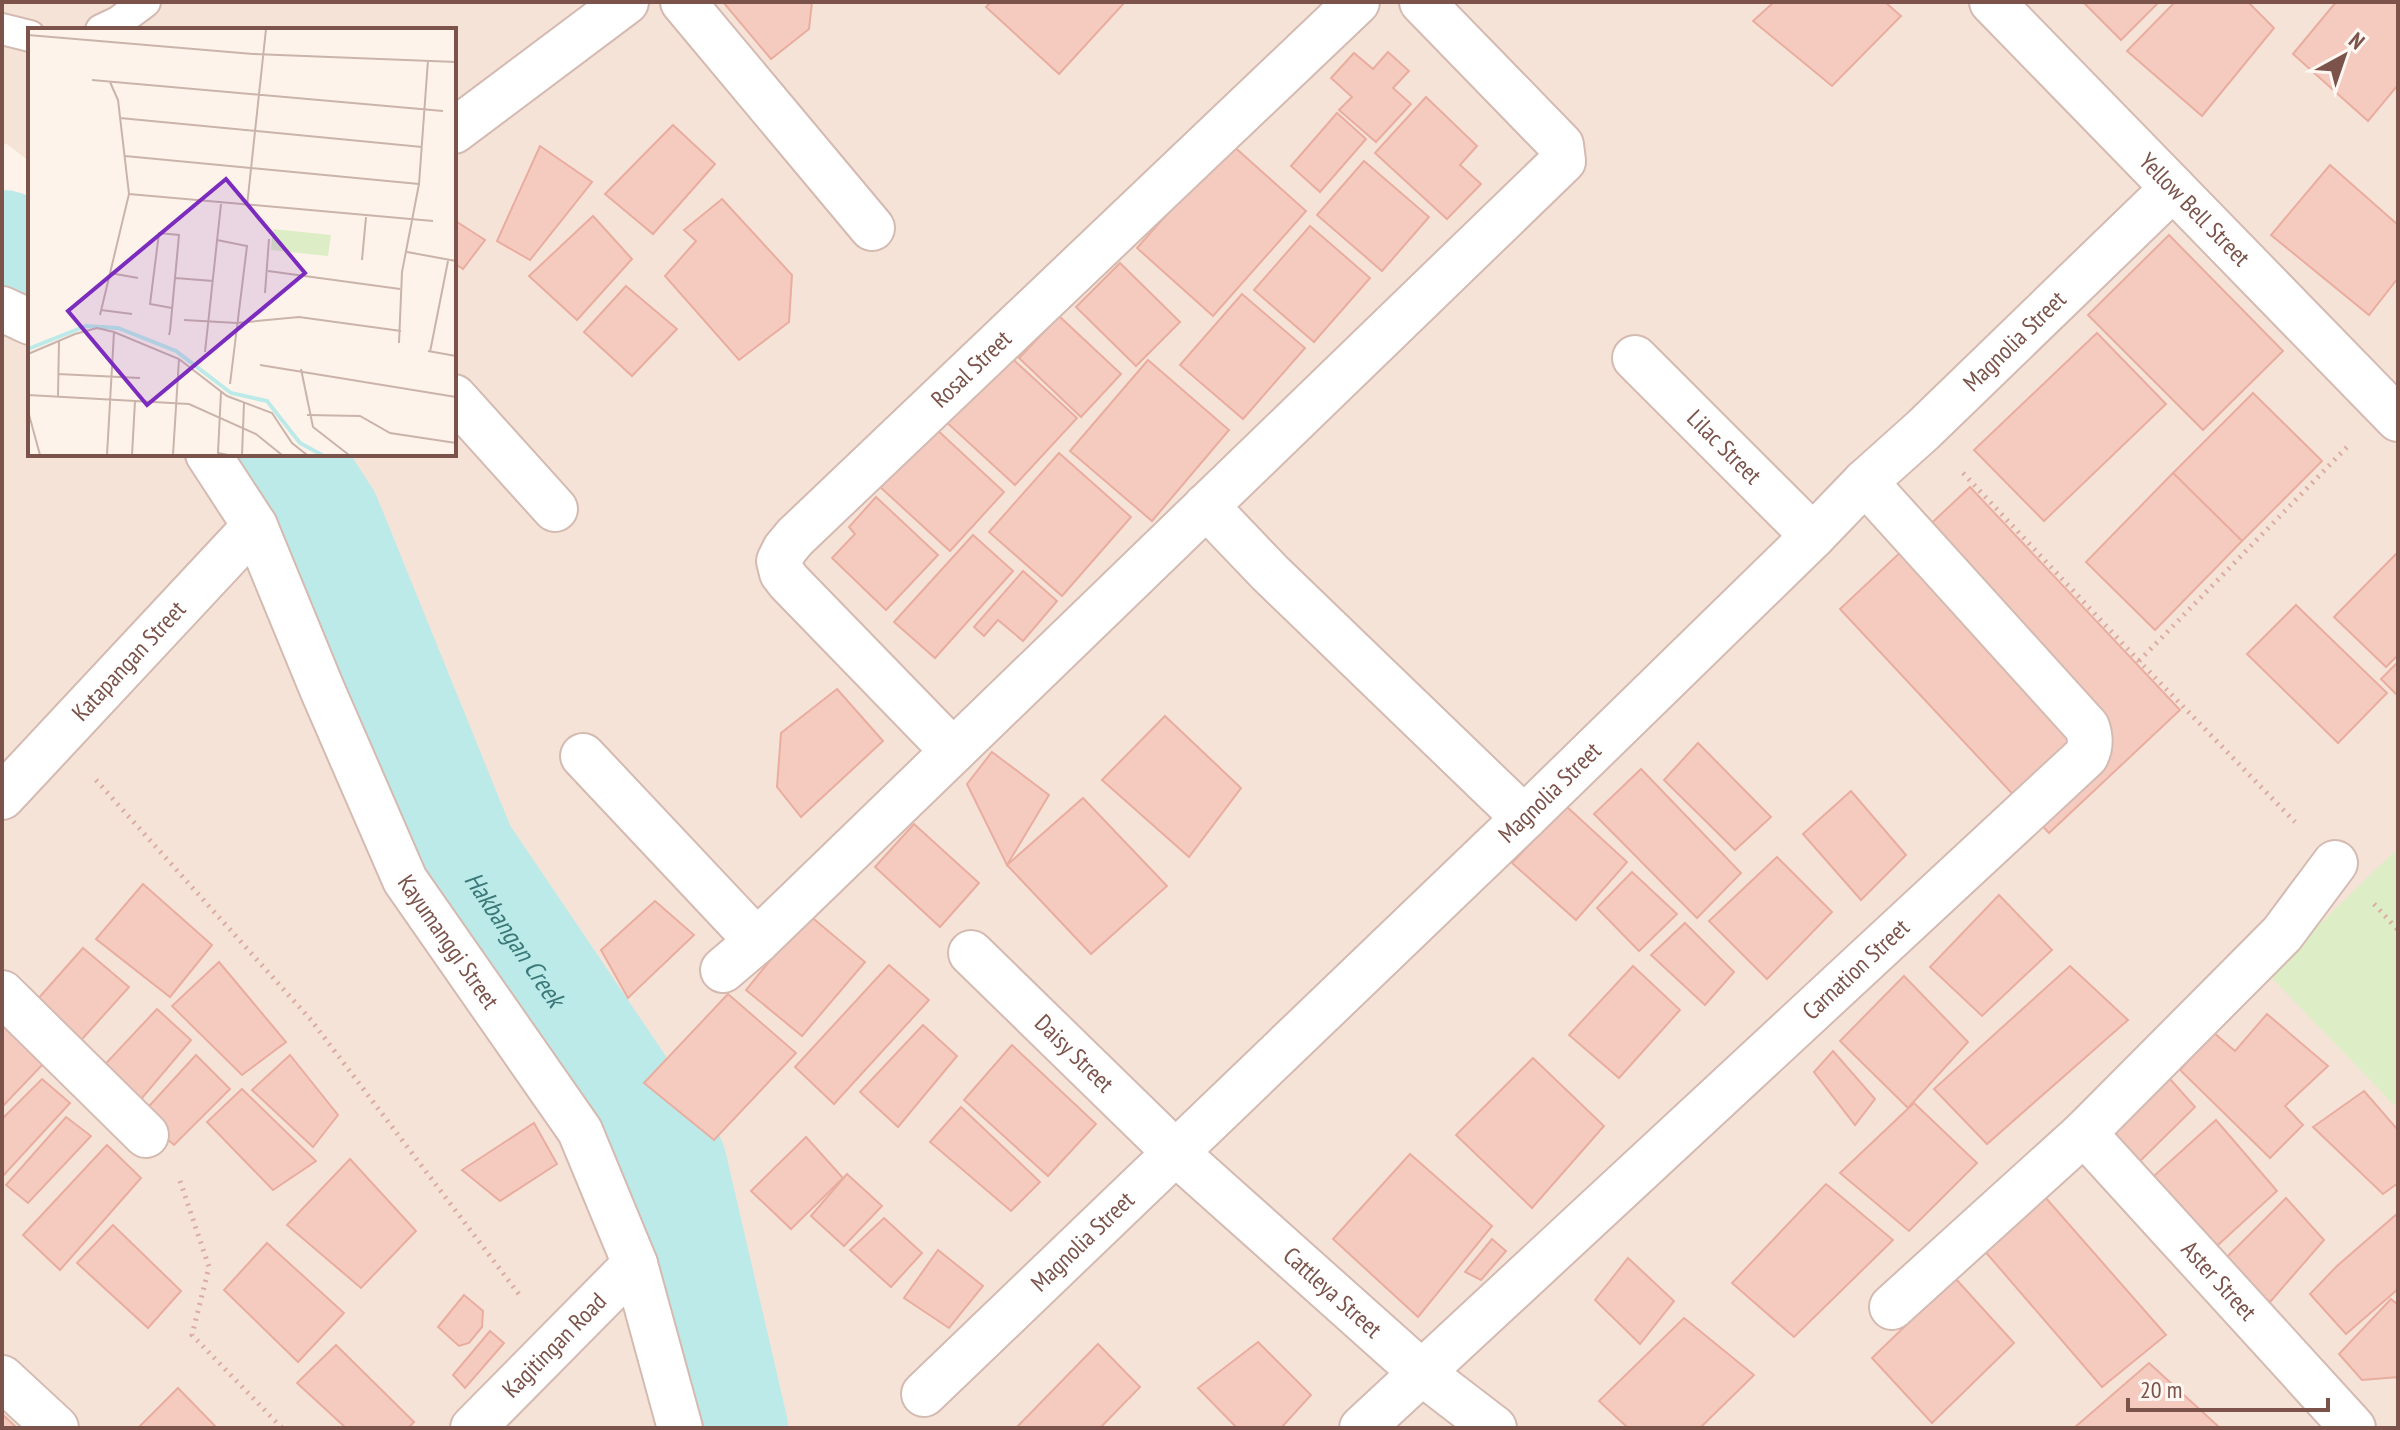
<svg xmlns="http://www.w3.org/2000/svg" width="2400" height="1430" font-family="'PT Sans Narrow',sans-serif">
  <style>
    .residential { fill: #f6e3d8 }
    .green { fill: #ddedc6 }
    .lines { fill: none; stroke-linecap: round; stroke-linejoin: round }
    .river { stroke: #bceae8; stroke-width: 120 }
    .building { fill: #f5cbc0; stroke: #e9ad9f; stroke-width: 2 }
    .service-casing { stroke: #d4bab1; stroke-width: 34 }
    .minor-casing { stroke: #d4bab1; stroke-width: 48 }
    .path { stroke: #dbada2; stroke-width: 5; stroke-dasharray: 2 6; stroke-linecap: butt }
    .service { stroke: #fff; stroke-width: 30 }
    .minor { stroke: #fff; stroke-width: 44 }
    .labels { text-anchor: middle; stroke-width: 6; stroke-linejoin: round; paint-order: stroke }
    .street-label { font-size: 24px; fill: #7b534a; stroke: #fff7f2 }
    .water-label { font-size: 26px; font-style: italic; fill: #3a7979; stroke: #fff7f2 }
    .inset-river { fill: none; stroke: #bceae8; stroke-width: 4 }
    .inset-road { fill: none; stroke: #cab3aa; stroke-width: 2 }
    .view { fill: #7b2cbf; fill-opacity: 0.15; stroke: #7b2cbf; stroke-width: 4 }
    .inset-edge { fill: none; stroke: #7b534a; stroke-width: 4 }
  </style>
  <rect width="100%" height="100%" fill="#fef3ea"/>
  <g class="residential">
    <path d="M 2,2 L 2398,2 L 2398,1428 L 755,1428 L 702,1170 L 468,818 L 425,711 L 396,574 L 333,454 L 454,454 L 454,30 L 30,30 L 30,162 L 7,144 L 2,145 Z"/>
    <path d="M 2,269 L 30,281 L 30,454 L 241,454 L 290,516 L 368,722 L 434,878 L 646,1189 L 702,1428 L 2,1428 Z"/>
  </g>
  <path class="green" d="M 2398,848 L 2398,1109 L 2268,974 Z"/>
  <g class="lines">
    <g class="river">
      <path d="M 2,250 L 30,260"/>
      <path id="s1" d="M 279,454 L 322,521 L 457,854 L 667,1165 L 728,1428"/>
    </g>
  </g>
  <g class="building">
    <path d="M 723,2 L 812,2 L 809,29 L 771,59 Z"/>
    <path d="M 991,2 L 1125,2 L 1059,74 L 986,7 Z"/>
    <path d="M 1774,2 L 1885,2 L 1901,16 L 1832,86 L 1753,21 Z"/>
    <path d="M 2083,2 L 2159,2 L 2121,40 Z"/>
    <path d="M 2175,2 L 2248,2 L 2274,28 L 2202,116 L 2127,51 Z"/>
    <path d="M 2336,2 L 2398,2 L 2398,85 L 2368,121 L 2293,54 Z"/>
    <path d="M 1388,52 L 1409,71 L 1393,88 L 1411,104 L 1376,142 L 1339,110 L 1352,97 L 1331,78 L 1354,53 L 1373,69 Z"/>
    <path d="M 1426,97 L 1477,146 L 1460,165 L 1481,184 L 1447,219 L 1375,153 Z"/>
    <path d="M 1337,113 L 1366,139 L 1320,192 L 1291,166 Z"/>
    <path d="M 673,125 L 715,164 L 653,234 L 605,194 Z"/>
    <path d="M 1230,143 L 1306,211 L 1213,316 L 1137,248 Z"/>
    <path d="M 540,146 L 592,182 L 530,260 L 497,241 Z"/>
    <path d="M 1364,161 L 1429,217 L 1382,271 L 1317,215 Z"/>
    <path d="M 2330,165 L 2398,225 L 2398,278 L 2369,315 L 2271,235 Z"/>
    <path d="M 722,199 L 792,275 L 789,322 L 739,360 L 665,276 L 696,241 L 684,230 Z"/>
    <path d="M 593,216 L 632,259 L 577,320 L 529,276 Z"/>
    <path d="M 454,220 L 485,240 L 463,269 L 454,263 Z"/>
    <path d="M 1310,226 L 1370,278 L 1314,342 L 1254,290 Z"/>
    <path d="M 2169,235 L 2283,351 L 2203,430 L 2088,315 Z"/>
    <path d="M 1120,263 L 1180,322 L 1136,366 L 1076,307 Z"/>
    <path d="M 626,286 L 677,329 L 632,376 L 584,332 Z"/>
    <path d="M 1242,294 L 1305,348 L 1243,419 L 1180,365 Z"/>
    <path d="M 1059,316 L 1121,374 L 1081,417 L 1019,358 Z"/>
    <path d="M 2097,333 L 2166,404 L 2044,521 L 1974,450 Z"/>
    <path d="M 1005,352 L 1077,418 L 1015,485 L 943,419 Z"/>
    <path d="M 1148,360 L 1229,430 L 1152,521 L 1070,451 Z"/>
    <path d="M 2253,393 L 2322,461 L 2242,541 L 2173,473 Z"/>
    <path d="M 934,427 L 1004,492 L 950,551 L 879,486 Z"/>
    <path d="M 1059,453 L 1131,517 L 1062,596 L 989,532 Z"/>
    <path d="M 2173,473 L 2242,541 L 2155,630 L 2086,562 Z"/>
    <path d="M 1970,487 L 2180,710 L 2049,833 L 1840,609 Z"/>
    <path d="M 876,497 L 938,555 L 886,610 L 832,558 L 855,534 L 849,527 Z"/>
    <path d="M 973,535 L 1013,571 L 935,658 L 894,622 Z"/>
    <path d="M 2398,552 L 2398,655 L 2386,667 L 2334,617 Z"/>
    <path d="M 1023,571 L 1057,601 L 1023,641 L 998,620 L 984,636 L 974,627 Z"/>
    <path d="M 2296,605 L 2387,693 L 2338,743 L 2247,654 Z"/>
    <path d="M 2398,662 L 2398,696 L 2381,679 Z"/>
    <path d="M 837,689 L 883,741 L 801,817 L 777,787 L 781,733 Z"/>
    <path d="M 1165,716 L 1241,788 L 1189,857 L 1102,780 Z"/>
    <path d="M 1698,743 L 1771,817 L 1735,850 L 1664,780 Z"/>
    <path d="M 992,752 L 1049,795 L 1007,865 L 967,784 Z"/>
    <path d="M 1641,769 L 1741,873 L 1697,918 L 1594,814 Z"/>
    <path d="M 1851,791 L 1906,855 L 1861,900 L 1803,834 Z"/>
    <path d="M 1083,798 L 1167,886 L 1091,954 L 1007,865 Z"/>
    <path d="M 1566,806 L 1627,862 L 1576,920 L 1512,863 Z"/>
    <path d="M 914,824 L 979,883 L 940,927 L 875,867 Z"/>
    <path d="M 1777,857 L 1832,912 L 1767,979 L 1709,921 Z"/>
    <path d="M 1632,872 L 1677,914 L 1639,951 L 1597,908 Z"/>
    <path d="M 143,884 L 212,945 L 170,997 L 96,939 Z"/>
    <path d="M 1999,895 L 2052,950 L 1982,1016 L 1930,967 Z"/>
    <path d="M 655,901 L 694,935 L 628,998 L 601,950 Z"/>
    <path d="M 808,914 L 865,962 L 802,1036 L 746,990 Z"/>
    <path d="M 1685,923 L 1734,972 L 1705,1005 L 1651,955 Z"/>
    <path d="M 83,948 L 129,987 L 75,1047 L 29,1009 Z"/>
    <path d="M 219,962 L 286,1042 L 242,1075 L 172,1006 Z"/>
    <path d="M 889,965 L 929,1000 L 834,1104 L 795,1067 Z"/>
    <path d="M 1633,966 L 1680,1010 L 1619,1078 L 1569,1035 Z"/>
    <path d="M 2070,966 L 2128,1020 L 1987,1144 L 1934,1089 Z"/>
    <path d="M 1904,976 L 1968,1042 L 1908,1108 L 1840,1041 Z"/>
    <path d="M 728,994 L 796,1053 L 714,1140 L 644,1083 Z"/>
    <path d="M 157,1009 L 191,1040 L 137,1104 L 95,1075 Z"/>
    <path d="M 2267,1014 L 2328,1066 L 2285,1106 L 2303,1125 L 2270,1158 L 2180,1070 L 2213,1032 L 2235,1051 Z"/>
    <path d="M 2,1021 L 45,1062 L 2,1107 Z"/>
    <path d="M 923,1025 L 957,1056 L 898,1127 L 860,1092 Z"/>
    <path d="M 1012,1045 L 1096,1124 L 1048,1176 L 964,1100 Z"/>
    <path d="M 1833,1051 L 1875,1099 L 1855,1125 L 1814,1072 Z"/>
    <path d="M 196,1055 L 230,1089 L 174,1145 L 140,1116 Z"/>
    <path d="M 290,1055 L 338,1115 L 313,1147 L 252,1090 Z"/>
    <path d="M 1533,1058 L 1604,1126 L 1532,1208 L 1456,1135 Z"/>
    <path d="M 42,1079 L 70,1103 L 2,1177 L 2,1119 Z"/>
    <path d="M 2170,1079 L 2195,1107 L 2135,1166 L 2108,1136 Z"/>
    <path d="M 242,1089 L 316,1161 L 273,1190 L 207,1122 Z"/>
    <path d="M 2364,1091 L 2398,1130 L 2398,1183 L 2383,1194 L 2313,1127 Z"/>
    <path d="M 1914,1103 L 1977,1163 L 1909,1231 L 1840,1173 Z"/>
    <path d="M 961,1107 L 1040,1182 L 1011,1211 L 930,1142 Z"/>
    <path d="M 66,1117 L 91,1136 L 28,1203 L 6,1185 Z"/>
    <path d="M 2216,1120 L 2277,1191 L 2207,1255 L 2144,1185 Z"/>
    <path d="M 534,1123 L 557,1164 L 500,1201 L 462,1170 Z"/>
    <path d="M 806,1137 L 843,1178 L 791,1229 L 751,1191 Z"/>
    <path d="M 107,1145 L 141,1178 L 60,1270 L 23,1235 Z"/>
    <path d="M 1410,1154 L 1492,1226 L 1418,1317 L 1333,1239 Z"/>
    <path d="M 350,1159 L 416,1231 L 361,1288 L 287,1225 Z"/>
    <path d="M 847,1174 L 882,1206 L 844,1246 L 811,1216 Z"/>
    <path d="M 1826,1184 L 1893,1240 L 1794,1337 L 1732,1283 Z"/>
    <path d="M 2045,1197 L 2166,1335 L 2102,1387 L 1983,1249 Z"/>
    <path d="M 2286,1198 L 2324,1240 L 2270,1302 L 2221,1263 Z"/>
    <path d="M 2398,1213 L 2398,1289 L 2346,1334 L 2310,1294 L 2337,1266 Z"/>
    <path d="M 884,1218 L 922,1253 L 891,1287 L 850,1250 Z"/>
    <path d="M 113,1225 L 181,1291 L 148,1328 L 77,1263 Z"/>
    <path d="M 1492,1239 L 1506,1251 L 1481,1280 L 1465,1272 Z"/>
    <path d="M 267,1243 L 344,1313 L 298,1362 L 224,1290 Z"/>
    <path d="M 938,1250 L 983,1286 L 949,1328 L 904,1298 Z"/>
    <path d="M 1628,1258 L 1674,1301 L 1640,1344 L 1595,1300 Z"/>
    <path d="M 1955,1278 L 2014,1343 L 1932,1423 L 1872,1358 Z"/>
    <path d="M 464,1295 L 483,1311 L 482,1327 L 469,1343 L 459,1346 L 438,1327 Z"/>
    <path d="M 2391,1299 L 2398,1305 L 2398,1377 L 2362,1380 L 2339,1354 Z"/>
    <path d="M 1684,1318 L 1754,1375 L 1700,1428 L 1628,1428 L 1599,1401 Z"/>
    <path d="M 490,1331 L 504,1343 L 465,1388 L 453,1375 Z"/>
    <path d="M 1258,1342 L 1311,1395 L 1281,1428 L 1237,1428 L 1198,1388 Z"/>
    <path d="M 1098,1344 L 1140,1387 L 1100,1428 L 1016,1428 Z"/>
    <path d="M 336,1345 L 414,1422 L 408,1428 L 346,1428 L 297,1383 Z"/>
    <path d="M 2149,1363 L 2220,1428 L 2074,1428 Z"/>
    <path d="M 178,1388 L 217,1428 L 138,1428 Z"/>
    <path d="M 2,1414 L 17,1428 L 2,1428 Z"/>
  </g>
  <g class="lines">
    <defs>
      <g id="service">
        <path d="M 2,29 L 30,36"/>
        <path d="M 101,30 L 118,22 L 145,2"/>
      </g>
      <g id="minor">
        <path d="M 683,2 L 872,228"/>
        <path id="s2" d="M 1992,2 L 2398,419"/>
        <path d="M 454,131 L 626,2"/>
        <path d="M 2,309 L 30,322"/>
        <path id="s3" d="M 1635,358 L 1813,536"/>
        <path d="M 454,397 L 555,509"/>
        <path id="s4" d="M 208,454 L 255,526 L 322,689 L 405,880 L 580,1131 L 635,1264 L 680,1428"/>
        <path d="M 1206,506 L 1270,573 L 1524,818"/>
        <path id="s5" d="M 953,751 L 789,582 L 782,573 L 779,561 L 785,549 L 795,537 L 1357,2"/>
        <path d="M 583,756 L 757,941"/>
        <path id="s6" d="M 2,797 L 255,526"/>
        <path id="s7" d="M 971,953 L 1176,1153 L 1421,1372 L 1494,1428"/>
        <path d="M 723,970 L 757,941 L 1563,161 L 1561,145 L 1422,2"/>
        <path d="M 2,993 L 146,1135"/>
        <path id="s8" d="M 2084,1133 L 2353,1428"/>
        <path d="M 1892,1307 L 2084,1133 L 2282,934 L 2335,863"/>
        <path d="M 2,1378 L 56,1428"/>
        <path id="s9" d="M 924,1394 L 1524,818 L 1813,536 L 1865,482 L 1923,430 L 2173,188"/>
        <path id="s10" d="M 473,1428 L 635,1264"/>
        <path id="s11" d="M 1362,1428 L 2086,756 C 2091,746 2091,738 2087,727 L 1865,482"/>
      </g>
    </defs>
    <use href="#service" class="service-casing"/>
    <use href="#minor" class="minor-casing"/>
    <g class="path">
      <path d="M 1963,473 L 2139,661 L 2295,822"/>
      <path d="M 2139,661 L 2347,447"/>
      <path d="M 96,780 L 311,1020 L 521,1297"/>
      <path d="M 2374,904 L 2398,930"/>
      <path d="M 180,1181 L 209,1267 L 192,1335 L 282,1428"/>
    </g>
    <use href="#service" class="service"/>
    <use href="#minor" class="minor"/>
  </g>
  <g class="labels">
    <g class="street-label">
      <text dy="8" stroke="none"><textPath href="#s2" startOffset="290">Yellow Bell Street</textPath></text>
      <text dy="8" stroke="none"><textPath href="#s9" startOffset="1516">Magnolia Street</textPath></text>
      <text dy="8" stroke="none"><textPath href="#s5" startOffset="532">Rosal Street</textPath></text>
      <text dy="8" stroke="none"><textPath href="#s3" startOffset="126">Lilac Street</textPath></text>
      <text dy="8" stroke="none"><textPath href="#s6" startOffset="186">Katapangan Street</textPath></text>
      <text dy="8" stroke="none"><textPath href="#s9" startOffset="868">Magnolia Street</textPath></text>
      <text dy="8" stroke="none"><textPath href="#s4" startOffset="546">Kayumanggi Street</textPath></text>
      <text dy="8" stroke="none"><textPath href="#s11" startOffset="674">Carnation Street</textPath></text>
      <text dy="8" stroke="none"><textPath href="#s7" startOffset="144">Daisy Street</textPath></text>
      <text dy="8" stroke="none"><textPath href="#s9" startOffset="220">Magnolia Street</textPath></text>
      <text dy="8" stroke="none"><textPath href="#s8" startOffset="200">Aster Street</textPath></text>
      <text dy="8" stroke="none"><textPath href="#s7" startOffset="496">Cattleya Street</textPath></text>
      <text dy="8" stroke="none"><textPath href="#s10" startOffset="116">Kagitingan Road</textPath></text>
    </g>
    <g class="water-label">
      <text dy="9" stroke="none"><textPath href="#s1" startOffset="542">Hakbangan Creek</textPath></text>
    </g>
  </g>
  <g transform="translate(28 28)">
    <rect width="428" height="428" fill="#fef3ea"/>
    <path d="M 245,201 L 303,207 L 300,228 L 243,222 Z" fill="#ddedc6"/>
    <path class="inset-river" d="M 0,321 L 58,298 L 90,300 L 148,323 L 203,365 L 239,373 L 272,415 L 294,427"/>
    <path class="inset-road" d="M 0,7 L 225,26 L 428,34M 64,52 L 415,83M 92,90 L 394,119M 97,128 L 391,156M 101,166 L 405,193M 428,168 L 428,196M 219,178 L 238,1M 189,212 L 219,218 L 202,356M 379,224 L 428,233M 334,232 L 338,189M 240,243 L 372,261M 82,245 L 110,250M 147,250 L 185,253M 237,265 L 241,211M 73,282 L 104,286M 72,287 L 101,166 L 90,72 L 82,54M 156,292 L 209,295 L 271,289 L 373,303M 141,307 L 142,303 L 151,207 L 131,205 L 122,276 L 144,280M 371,315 L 374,244 L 391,156 L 400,32M 400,323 L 428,328M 177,324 L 193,176M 402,324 L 420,233M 0,326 L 47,306 L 69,300 L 86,304 L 151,331 L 199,368 L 244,385 L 264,415 L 279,427M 232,337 L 428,369M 273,341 L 285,399 L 321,427M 30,346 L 112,350M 193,364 L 190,425 L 200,427M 0,367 L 161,376 L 228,406 L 254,427M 30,368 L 31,313M 0,383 L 12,427M 279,387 L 332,388 L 362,405 L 428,415M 79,427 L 86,304M 104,427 L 107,373M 145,427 L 151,331M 214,427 L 216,375"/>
    <path class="view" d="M 198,151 L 277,245 L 119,377 L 40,283 Z"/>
    <rect width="428" height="428" class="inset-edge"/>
  </g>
  <rect width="2400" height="1430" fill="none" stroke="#7b534a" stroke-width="8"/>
  <g transform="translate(2344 56) rotate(40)" stroke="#fff7f2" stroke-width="6" paint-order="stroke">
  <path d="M0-6L14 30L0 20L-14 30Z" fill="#7b534a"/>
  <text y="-12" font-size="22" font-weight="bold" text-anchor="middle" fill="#7b534a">N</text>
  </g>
  <path d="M2128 1398v12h200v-12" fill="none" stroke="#7b534a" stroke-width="4"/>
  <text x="2140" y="1398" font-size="24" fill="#7b534a" stroke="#fff7f2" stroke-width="6" paint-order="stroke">20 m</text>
</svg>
